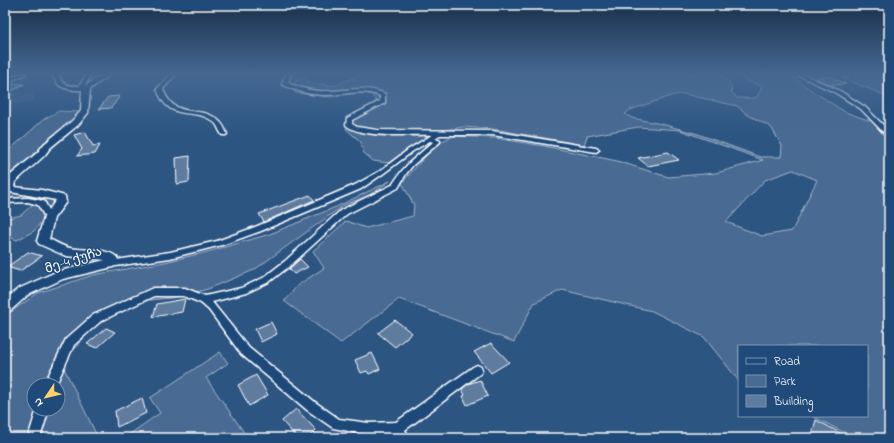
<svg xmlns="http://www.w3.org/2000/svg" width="894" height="443" font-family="'Indie Flower','Noto Sans Georgian',sans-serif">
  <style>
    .built { fill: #3b618b }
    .green { fill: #486b92; stroke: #a4b5c8; fill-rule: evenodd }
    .building { fill: #5e7c9f; stroke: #fff }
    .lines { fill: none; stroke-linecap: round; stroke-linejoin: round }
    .street-casing { stroke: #fff; stroke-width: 3 }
    .secondary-casing { stroke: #fff; stroke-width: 3 }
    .street { fill: #1f4a7a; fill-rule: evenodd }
    .secondary { fill: #1f4a7a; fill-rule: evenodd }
    .labels { text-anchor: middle; stroke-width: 3; stroke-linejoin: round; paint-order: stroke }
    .street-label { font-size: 13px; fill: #fff; stroke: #1f4a7a }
  </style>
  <rect width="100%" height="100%" fill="#2c5582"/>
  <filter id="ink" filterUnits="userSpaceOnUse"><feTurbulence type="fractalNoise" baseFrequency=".025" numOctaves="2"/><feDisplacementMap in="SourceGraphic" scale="8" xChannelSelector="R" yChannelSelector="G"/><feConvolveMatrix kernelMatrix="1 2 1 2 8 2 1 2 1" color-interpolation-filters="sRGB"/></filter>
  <g filter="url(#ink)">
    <path class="built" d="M 9,81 L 25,81 L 28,83 L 13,93 L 34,94 L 34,100 L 29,102 L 5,106 L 5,83 Z"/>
    <g class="green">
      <path d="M 361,74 L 721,74 L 729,82 L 732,89 L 731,91 L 737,98 L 756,98 L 761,90 L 762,86 L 746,80 L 735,74 L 796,74 L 803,77 L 793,78 L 845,112 L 871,121 L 889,141 L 889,438 L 855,438 L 812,416 L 867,416 L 867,346 L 739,346 L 739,381 L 704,337 L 652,311 L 562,290 L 534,303 L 514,342 L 399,299 L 341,343 L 284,301 L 298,285 L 324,268 L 313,251 L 346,221 L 366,228 L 413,216 L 414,205 L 402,183 L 437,143 L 454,136 L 495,138 L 544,146 L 617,161 L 668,177 L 716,173 L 763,160 L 680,130 L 638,127 L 587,136 L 584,145 L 494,129 L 463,127 L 437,131 L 397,164 L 373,161 L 363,152 L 361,142 L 346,129 L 352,118 L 369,109 L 376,101 L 371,94 L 357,93 L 331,97 L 295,93 L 294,86 L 297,78 L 306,78 L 308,82 L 334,86 ZM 684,94 L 737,106 L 748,115 L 771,127 L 782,146 L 781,157 L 760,157 L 698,134 L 662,124 L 632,118 L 625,114 L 630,110 L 674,95 ZM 793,170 L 817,180 L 792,231 L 762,236 L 726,222 L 765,180 Z"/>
      <path d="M 844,74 L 884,74 L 889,75 L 889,106 L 884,95 L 842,78 L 850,76 Z"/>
      <path d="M 59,111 L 80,112 L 70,123 L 5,179 L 5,154 L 44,119 Z"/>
      <path d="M 390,181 L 370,195 L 344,205 L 254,270 L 208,289 L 172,298 L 149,300 L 123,310 L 92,328 L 62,364 L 98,438 L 5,438 L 5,316 L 38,293 L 93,275 L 165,262 L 211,251 L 270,234 L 336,207 ZM 34,385 L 58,385 L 58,409 L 34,409 Z"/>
      <path d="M 5,191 L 48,198 L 56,203 L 34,231 L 17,240 L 5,236 L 5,219 L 21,215 L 36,201 L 5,201 Z"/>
      <path d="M 220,352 L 228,363 L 206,378 L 248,438 L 124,438 L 160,413 L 150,398 Z"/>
    </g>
    <g class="building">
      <path d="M 829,76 L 846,84 L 830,85 L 816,78 Z"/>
      <path d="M 5,84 L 24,84 L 5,95 Z"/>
      <path d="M 120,96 L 111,108 L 99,109 L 108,97 Z"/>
      <path d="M 85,132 L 93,146 L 100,145 L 95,154 L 77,156 L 82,149 L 74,135 Z"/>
      <path d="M 668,152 L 679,160 L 648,166 L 638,158 Z"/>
      <path d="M 190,156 L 189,182 L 177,184 L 176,158 Z"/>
      <path d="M 310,195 L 314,200 L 264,222 L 259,214 Z"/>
      <path d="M 28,252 L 42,256 L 20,271 L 7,267 Z"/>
      <path d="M 300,259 L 308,267 L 294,274 L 289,269 Z"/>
      <path d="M 185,299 L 182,312 L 153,317 L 157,304 Z"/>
      <path d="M 395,320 L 412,333 L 395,347 L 378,333 Z"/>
      <path d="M 271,322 L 277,334 L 261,342 L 255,329 Z"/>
      <path d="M 106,328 L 115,332 L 97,348 L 87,344 Z"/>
      <path d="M 491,343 L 509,362 L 491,373 L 474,352 Z"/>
      <path d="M 372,353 L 380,369 L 369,374 L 367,371 L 361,373 L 355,360 Z"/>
      <path d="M 256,375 L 268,395 L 249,406 L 238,385 Z"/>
      <path d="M 480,380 L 488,396 L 467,405 L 463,396 L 465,395 L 462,389 L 468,384 Z"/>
      <path d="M 142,398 L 146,413 L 117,427 L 115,411 Z"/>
      <path d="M 296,409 L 316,430 L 308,438 L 297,438 L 282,421 Z"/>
      <path d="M 816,420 L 850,438 L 811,438 Z"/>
    </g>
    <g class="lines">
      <defs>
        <g id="street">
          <path d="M 20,74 L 26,74 L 5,83 L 5,79 Z"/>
          <path d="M 56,74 L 61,74 L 59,76 C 62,86 71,86 79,86 L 87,74 L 91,74 L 85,86 L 89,88 C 82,92 65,90 59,85 C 56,82 55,79 53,76 Z"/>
          <path d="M 171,74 L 176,74 L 163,89 C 175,123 203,102 221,123 C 224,126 225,130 227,134 L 226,135 L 222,135 C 220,132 218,127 216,124 C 196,104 170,126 157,89 Z"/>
          <path d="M 286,74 L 291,74 L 288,83 C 300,88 313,92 327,91 C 347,91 366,85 385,94 L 385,103 L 352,120 L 352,124 L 357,127 L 377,130 L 492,131 L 596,148 L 599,150 L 596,152 L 492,135 L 440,135 L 435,138 L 440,140 L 440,142 L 413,165 L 406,174 L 398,188 L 347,214 L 291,265 L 269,282 L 246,293 L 212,302 L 249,348 L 315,402 L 339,419 L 369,423 L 396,422 L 473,367 L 477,365 L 481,367 L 482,370 L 481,373 L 405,430 L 409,438 L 397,438 L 395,434 L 369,435 L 333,428 L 307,410 L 241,354 L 209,310 L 201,303 L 184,296 L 154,296 L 101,321 L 74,345 L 56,385 L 44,385 L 66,339 L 93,315 L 153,288 L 185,288 L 205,296 L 241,288 L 263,278 L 285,261 L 341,210 L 392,185 L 401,172 L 409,163 L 433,142 L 430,141 L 413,151 L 384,173 L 361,189 L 261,231 L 222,245 L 170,258 L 109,267 L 106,266 L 105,264 L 106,262 L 109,261 L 170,252 L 217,241 L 255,227 L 355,185 L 380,171 L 409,149 L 432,135 C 411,134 361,139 346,125 L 347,118 L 380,101 L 380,96 C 363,88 343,95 325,95 C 311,95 296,91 283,85 L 282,84 Z"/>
          <path d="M 798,74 L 803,74 L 840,91 L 865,107 L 889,131 L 889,137 L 887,136 L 861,109 L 836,93 L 798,75 Z"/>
          <path d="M 5,105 L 8,107 L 8,110 L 5,112 Z"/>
          <path d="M 28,198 L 44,201 L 53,217 L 52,219 L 46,219 L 38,205 L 28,202 L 5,203 L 5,199 Z"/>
          <path d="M 37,409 L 49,409 L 40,438 L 28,438 Z"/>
        </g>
        <path id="secondary" d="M 103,74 L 111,74 L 90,89 L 88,113 L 78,125 L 50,148 L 44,156 L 15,182 L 14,187 L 42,190 L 65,196 L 66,202 L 54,218 L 49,239 C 56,242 63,247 70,248 C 82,251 111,247 118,259 L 113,267 L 63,279 L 28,295 L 10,311 L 5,312 L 5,300 L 18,289 L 56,272 L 105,260 L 66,256 L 39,244 L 37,241 L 44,217 L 56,200 L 5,191 L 6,179 L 38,152 L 44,144 L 72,121 L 81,111 L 82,88 Z"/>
      </defs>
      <use href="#street" class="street-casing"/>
      <use href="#secondary" class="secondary-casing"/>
      <use href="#street" class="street"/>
      <use href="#secondary" class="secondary"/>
    </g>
  </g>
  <linearGradient id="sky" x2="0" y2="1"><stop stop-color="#182f48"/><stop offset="0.54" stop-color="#456892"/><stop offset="1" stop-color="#456892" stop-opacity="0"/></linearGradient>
  <rect width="894" height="136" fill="url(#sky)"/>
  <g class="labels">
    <g class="street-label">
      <text transform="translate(73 259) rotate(-18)" y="5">მე-4 ქუჩა</text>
    </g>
  </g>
  <rect width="894" height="443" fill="none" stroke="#1f4a7a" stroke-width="20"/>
  <rect x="10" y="10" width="874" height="423" fill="none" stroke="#fff" stroke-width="1.5" filter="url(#ink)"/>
  <rect x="738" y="345" width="130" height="72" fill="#1f4a7a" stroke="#7992af"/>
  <rect x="746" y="358" width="20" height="6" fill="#1f4a7a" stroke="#7992af"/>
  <text x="774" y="365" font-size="12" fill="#ffffff">Road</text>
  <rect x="746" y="375" width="20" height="12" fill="#486b92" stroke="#7992af"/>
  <text x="774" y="385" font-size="12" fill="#ffffff">Park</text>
  <rect x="746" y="395" width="20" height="12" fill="#5e7c9f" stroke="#7992af"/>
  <text x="774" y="405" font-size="12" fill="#ffffff">Building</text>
  <g transform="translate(46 397) rotate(235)"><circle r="19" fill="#1f4a7a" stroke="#7992af"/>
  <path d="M0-3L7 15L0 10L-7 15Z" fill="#ffd166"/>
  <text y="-6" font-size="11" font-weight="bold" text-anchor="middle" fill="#ffffff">N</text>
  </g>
</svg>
